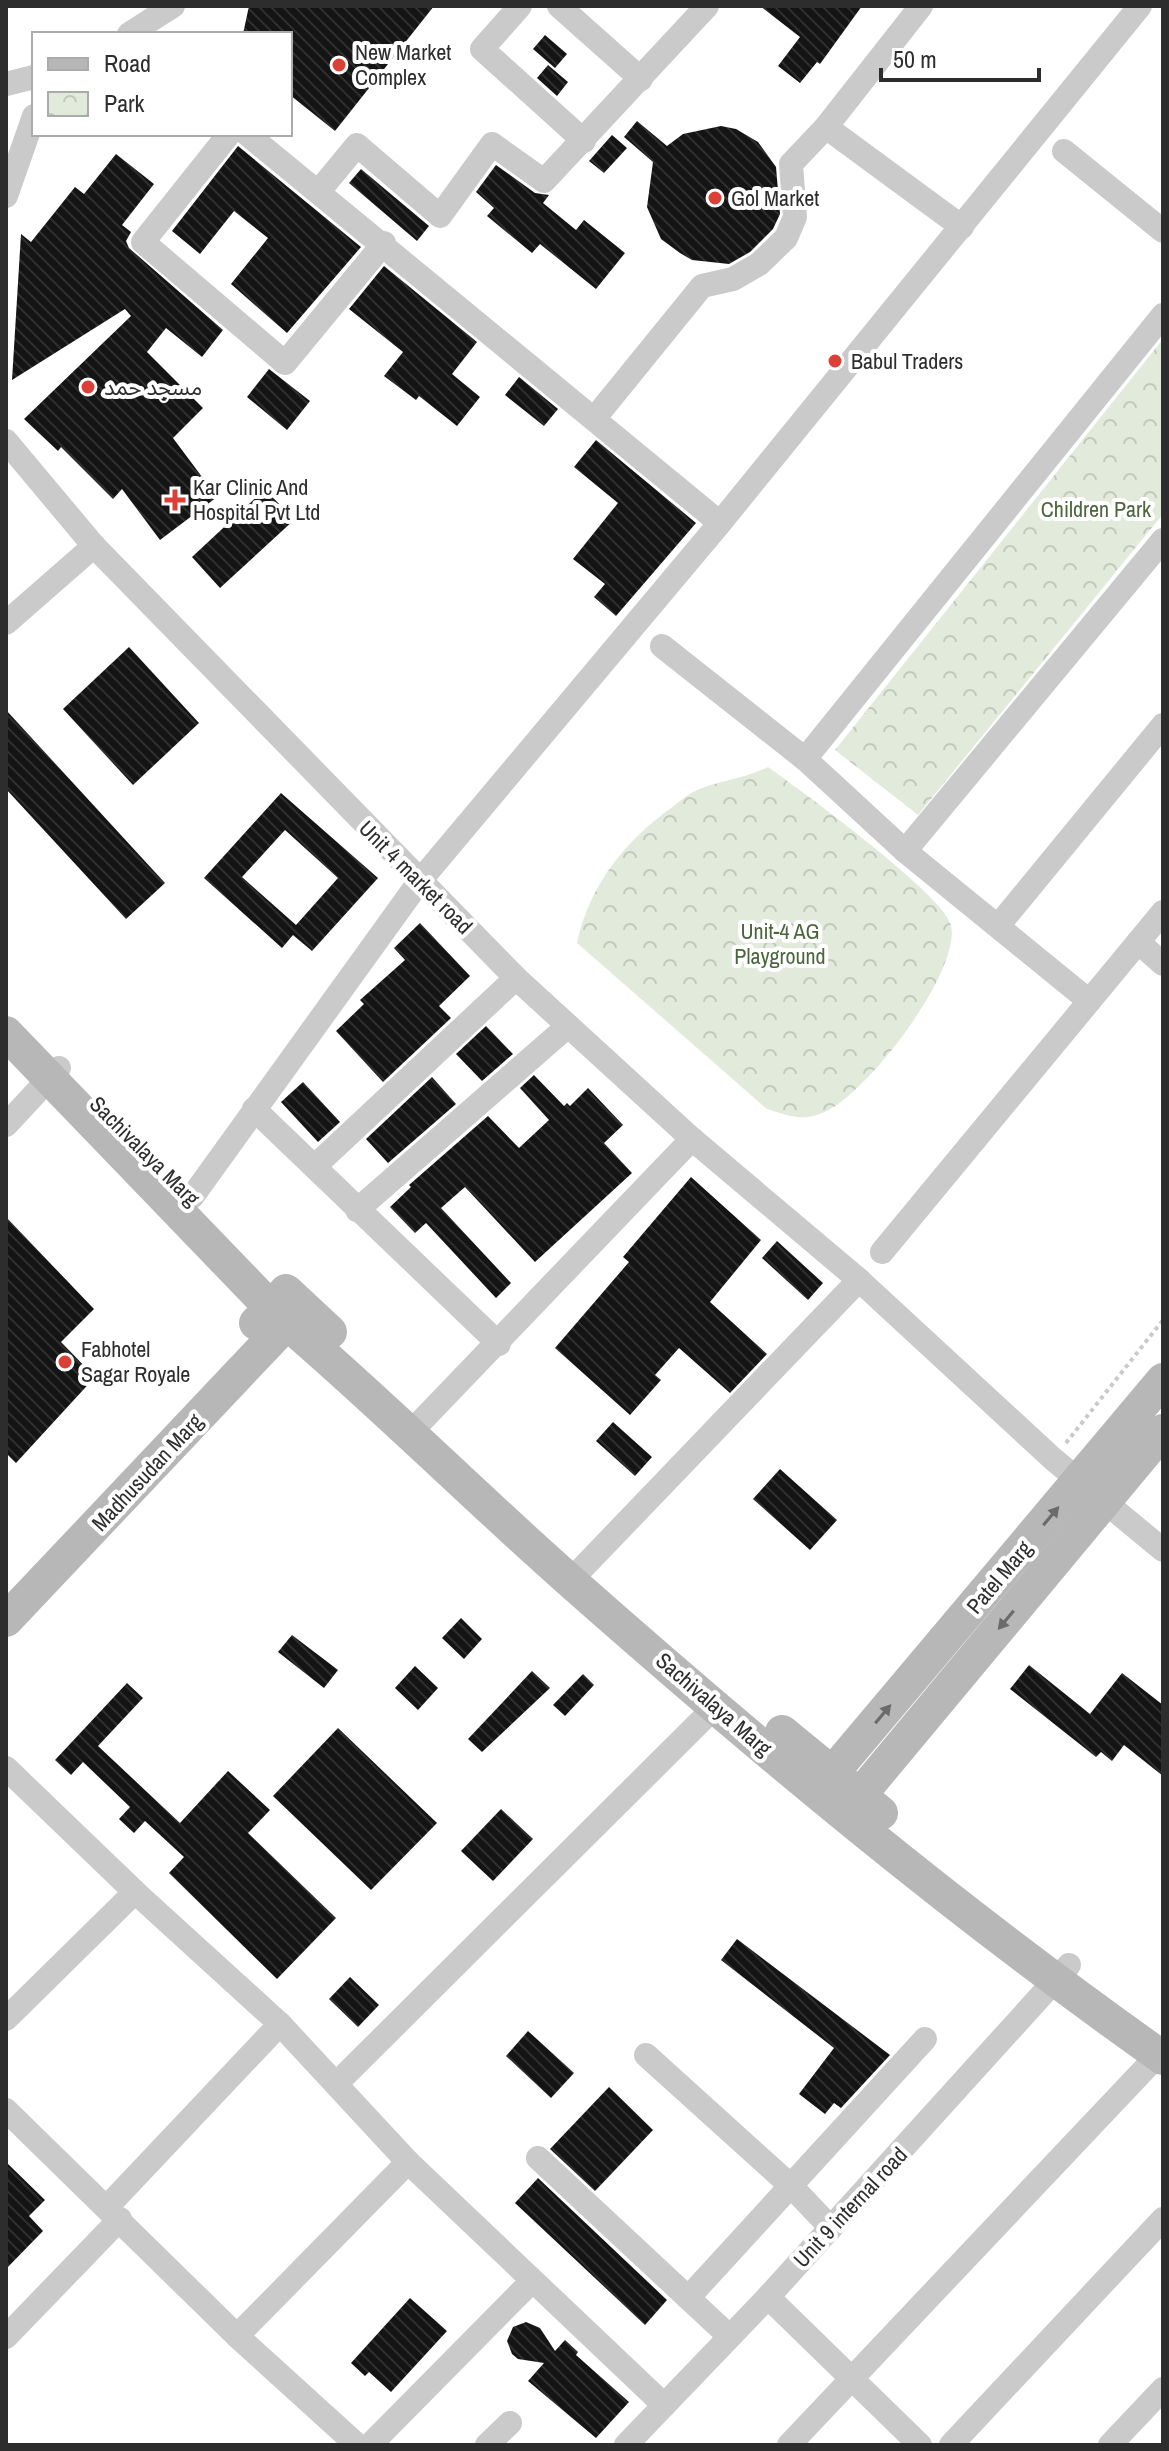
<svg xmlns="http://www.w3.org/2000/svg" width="1169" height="2451" font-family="'Archivo Narrow','Noto Sans Arabic',sans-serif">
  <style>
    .park { fill: url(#park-crowns) }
    .building { fill: url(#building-back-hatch); fill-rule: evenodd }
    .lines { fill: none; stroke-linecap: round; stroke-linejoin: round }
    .path { stroke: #cacaca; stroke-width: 4; stroke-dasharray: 4 4; stroke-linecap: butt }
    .street { stroke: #cacaca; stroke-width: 24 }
    .secondary { stroke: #b7b7b7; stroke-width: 34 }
    .oneway { fill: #6b6b6b }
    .poi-dot { fill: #dc3f36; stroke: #fff; stroke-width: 3 }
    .labels { text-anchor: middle; stroke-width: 8; stroke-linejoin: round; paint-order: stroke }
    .poi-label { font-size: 22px; fill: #2d2d2d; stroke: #fff; text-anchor: start }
    .park-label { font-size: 22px; fill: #4b663c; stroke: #fff }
    .street-label { font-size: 22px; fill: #2d2d2d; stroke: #fff }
  </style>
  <defs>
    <pattern id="park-crowns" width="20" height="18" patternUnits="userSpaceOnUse" patternTransform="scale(2)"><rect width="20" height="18" fill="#e1eadb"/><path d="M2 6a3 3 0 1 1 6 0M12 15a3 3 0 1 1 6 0" fill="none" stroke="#c1c9bc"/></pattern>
    <pattern id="building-back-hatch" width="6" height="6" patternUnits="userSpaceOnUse" patternTransform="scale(2)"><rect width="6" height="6" fill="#141414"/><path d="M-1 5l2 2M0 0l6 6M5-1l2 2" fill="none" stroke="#2e2e2e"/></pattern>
  </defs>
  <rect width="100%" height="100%" fill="#fff"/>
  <g class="park">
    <path d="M 1163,339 L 1163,514 L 918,815 L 835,750 Z"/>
    <path d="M 768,767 C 800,790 943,894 951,925 C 962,971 863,1100 820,1114 C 800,1121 786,1115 767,1109 L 577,943 C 589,886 625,841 671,808 C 679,802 688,794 697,790 C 721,780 741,780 768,767 Z"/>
  </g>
  <g class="building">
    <path d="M 249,6 L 434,6 L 335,131 L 290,95 L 290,34 L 243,34 Z"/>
    <path d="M 760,6 L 862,6 L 820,64 L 817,62 L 800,83 L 778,66 L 800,37 Z"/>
    <path d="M 545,35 L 567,54 L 555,68 L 533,49 Z"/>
    <path d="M 548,65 L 568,82 L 557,96 L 537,78 Z"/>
    <path d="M 637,121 L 667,146 L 683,134 L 721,126 L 736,129 L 758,142 L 776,167 L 780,214 L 773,229 L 750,252 L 729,264 L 692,260 L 680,253 L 661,239 L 647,207 L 653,162 L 624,137 Z"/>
    <path d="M 612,135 L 627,148 L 604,173 L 589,161 Z"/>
    <path d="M 238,146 L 361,247 L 287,333 L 231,284 L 268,238 L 234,211 L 200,254 L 172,231 Z"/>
    <path d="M 116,154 L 154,184 L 122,225 L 131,232 L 126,241 L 129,248 L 223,330 L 202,357 L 166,328 L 147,352 L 203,408 L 173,438 L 217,497 L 160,540 L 122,489 L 113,499 L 61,447 L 58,451 L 24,419 L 131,316 L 125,309 L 12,380 L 21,234 L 31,242 L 75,187 L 84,194 Z"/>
    <path d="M 496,165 L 535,193 L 549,195 L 543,203 L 576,230 L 584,220 L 625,253 L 596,289 L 540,244 L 532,253 L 487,216 L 494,208 L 476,192 Z"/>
    <path d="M 361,169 L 429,226 L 417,241 L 349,183 Z"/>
    <path d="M 384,266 L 477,342 L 452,374 L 480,397 L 457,426 L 419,396 L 416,400 L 384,376 L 403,352 L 349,309 Z"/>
    <path d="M 269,369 L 310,401 L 287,430 L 247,397 Z"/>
    <path d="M 519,377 L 558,409 L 544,426 L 505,395 Z"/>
    <path d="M 596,440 L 696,523 L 616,616 L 594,597 L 605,584 L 573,559 L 618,503 L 574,467 Z"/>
    <path d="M 265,489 L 294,520 L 220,588 L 192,557 Z"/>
    <path d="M 129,647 L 199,723 L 133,785 L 63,709 Z"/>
    <path d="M 6,710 L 165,883 L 126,919 L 6,789 Z"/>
    <path d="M 281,793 L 378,878 L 312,951 L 293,935 L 282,948 L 204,878 ZM 285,830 L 338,878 L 296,925 L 242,877 Z"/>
    <path d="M 420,923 L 470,976 L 439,1006 L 451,1018 L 383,1082 L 336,1031 L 364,1004 L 360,1000 L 405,960 L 394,948 Z"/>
    <path d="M 486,1026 L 513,1054 L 482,1081 L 456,1054 Z"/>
    <path d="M 534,1075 L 564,1106 L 567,1103 L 570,1106 L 588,1088 L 623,1125 L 604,1143 L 632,1173 L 535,1262 L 465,1187 L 441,1208 L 511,1283 L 496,1298 L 426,1223 L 415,1233 L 390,1207 L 411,1187 L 409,1185 L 488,1116 L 519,1148 L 549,1120 L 520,1088 Z"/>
    <path d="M 432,1077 L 456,1104 L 388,1163 L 366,1139 Z"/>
    <path d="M 303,1082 L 340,1122 L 318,1142 L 281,1102 Z"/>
    <path d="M 691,1177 L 761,1240 L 710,1302 L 767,1354 L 730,1393 L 679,1348 L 655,1375 L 661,1380 L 630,1415 L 555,1348 L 629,1262 L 623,1257 Z"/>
    <path d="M 6,1217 L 94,1309 L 61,1342 L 95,1377 L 16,1463 L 6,1453 Z"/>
    <path d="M 777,1241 L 823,1283 L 808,1300 L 762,1258 Z"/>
    <path d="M 613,1422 L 652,1457 L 635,1476 L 596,1441 Z"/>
    <path d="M 780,1469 L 837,1520 L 810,1550 L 753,1499 Z"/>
    <path d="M 461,1618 L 482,1639 L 464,1659 L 442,1638 Z"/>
    <path d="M 292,1635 L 338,1670 L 324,1688 L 278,1652 Z"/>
    <path d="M 1029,1665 L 1090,1714 L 1122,1673 L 1163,1705 L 1163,1776 L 1124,1745 L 1112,1761 L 1101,1752 L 1096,1757 L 1010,1689 Z"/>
    <path d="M 415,1666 L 438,1688 L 418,1710 L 395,1688 Z"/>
    <path d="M 532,1671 L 550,1688 L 482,1752 L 468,1739 Z"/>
    <path d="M 583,1674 L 594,1685 L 565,1716 L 553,1705 Z"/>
    <path d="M 127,1683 L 143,1698 L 98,1746 L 180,1823 L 228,1771 L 270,1810 L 248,1833 L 336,1918 L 277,1979 L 169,1873 L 184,1857 L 145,1821 L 134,1833 L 119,1819 L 130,1807 L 83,1762 L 71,1775 L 55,1760 Z"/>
    <path d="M 338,1728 L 437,1823 L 371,1890 L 273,1796 Z"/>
    <path d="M 501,1809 L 533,1839 L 493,1881 L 461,1851 Z"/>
    <path d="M 737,1939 L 890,2055 L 841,2108 L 834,2103 L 825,2114 L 799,2094 L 834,2048 L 721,1960 Z"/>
    <path d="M 350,1977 L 379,2005 L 358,2027 L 329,1999 Z"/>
    <path d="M 528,2031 L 574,2073 L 551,2098 L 506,2056 Z"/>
    <path d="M 609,2087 L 653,2130 L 595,2191 L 550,2149 Z"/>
    <path d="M 6,2162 L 45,2200 L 29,2216 L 43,2231 L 6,2269 Z"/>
    <path d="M 538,2178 L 667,2300 L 645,2325 L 515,2203 Z"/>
    <path d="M 410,2298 L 447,2331 L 391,2392 L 369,2372 L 365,2376 L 351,2363 Z"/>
    <path d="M 526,2322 L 540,2328 L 555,2351 L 565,2340 L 578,2352 L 576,2355 L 629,2402 L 596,2438 L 528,2381 L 544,2363 L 518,2359 L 512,2354 L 507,2341 L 513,2327 Z"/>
  </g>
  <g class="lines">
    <path class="path" d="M 1066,1443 L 1163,1320"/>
    <g class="street">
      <path d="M 520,6 L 482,49 L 584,141"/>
      <path d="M 559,6 L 641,79"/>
      <path d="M 129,34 L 173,6"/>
      <path d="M 6,84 L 34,77"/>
      <path d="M 826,127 L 962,227"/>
      <path d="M 229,134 L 143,242 L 285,363 L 384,243"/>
      <path d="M 247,134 L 720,523"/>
      <path d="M 1064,151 L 1163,231"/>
      <path d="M 319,191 L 357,145 L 440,216 L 492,144 L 544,181 L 707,6"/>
      <path d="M 6,196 L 34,116"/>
      <path d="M 594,419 L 702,286 L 733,279 L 759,264 L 786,238 L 795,217 L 791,164 L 826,127 L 921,6"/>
      <path d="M 6,441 L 94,546 L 516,978 L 692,1139 L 859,1280 L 1053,1459 L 1163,1550"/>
      <path d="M 6,623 L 94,546"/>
      <path d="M 662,646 L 805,759 L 905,851 L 1088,1000"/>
      <path d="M 805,759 L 1163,315"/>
      <path d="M 905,851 L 1163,540"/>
      <path d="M 998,926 L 1163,725"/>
      <path d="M 1138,942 L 1163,964"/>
      <path d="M 254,1109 L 499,1344"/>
      <path d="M 6,1125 L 59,1068"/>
      <path d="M 315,1166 L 516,978"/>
      <path d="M 192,1197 L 419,882 L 720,523 L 1140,6"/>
      <path d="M 357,1210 L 568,1026"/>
      <path d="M 882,1252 L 1163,912"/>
      <path d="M 409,1434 L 692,1139"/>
      <path d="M 570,1581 L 859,1280"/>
      <path d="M 6,1768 L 135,1892 L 280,2024 L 408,2162 L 664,2405"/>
      <path d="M 6,2019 L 135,1892"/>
      <path d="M 646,2055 L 791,2186 L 831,2228"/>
      <path d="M 337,2083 L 717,1705"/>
      <path d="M 6,2110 L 237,2336 L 357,2445"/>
      <path d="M 538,2158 L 729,2336"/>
      <path d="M 107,2207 L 280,2024"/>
      <path d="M 768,2297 L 920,2445"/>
      <path d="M 688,2298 L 925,2039"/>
      <path d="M 237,2336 L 408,2162"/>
      <path d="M 6,2337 L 120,2219"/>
      <path d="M 370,2445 L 531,2282"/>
      <path d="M 487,2445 L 510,2423"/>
      <path d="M 626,2445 L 768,2297 L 1069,1965"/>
      <path d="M 789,2445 L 1158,2055"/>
      <path d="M 951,2445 L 1163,2219"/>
      <path d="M 1110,2445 L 1163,2389"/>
    </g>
    <g class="secondary">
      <path d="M 6,1033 L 271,1308 L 256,1323"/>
      <path d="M 297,1312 L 287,1323 L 271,1308 L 286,1291 L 330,1332"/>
      <path d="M 6,1620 L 287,1323 C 384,1406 474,1496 569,1580 C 759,1748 956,1912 1163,2058"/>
      <path d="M 782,1732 L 881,1813"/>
      <path d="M 818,1790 L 1163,1380"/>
      <path d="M 845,1813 L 1163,1431"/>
    </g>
  </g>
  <defs><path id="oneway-solid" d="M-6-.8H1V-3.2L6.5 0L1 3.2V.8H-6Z" transform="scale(2)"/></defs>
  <g class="oneway">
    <use href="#oneway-solid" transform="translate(1051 1516) rotate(-50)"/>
    <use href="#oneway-solid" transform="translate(1006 1620) rotate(130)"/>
    <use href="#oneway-solid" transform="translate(883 1714) rotate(-50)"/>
  </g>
  <g class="poi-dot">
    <circle cx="339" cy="65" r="8"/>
    <circle cx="715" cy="198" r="8"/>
    <circle cx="835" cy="361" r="8"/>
    <circle cx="88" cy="387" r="8"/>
    <path d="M171 488h8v8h8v8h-8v8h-8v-8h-8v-8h8z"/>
    <circle cx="65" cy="1362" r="8"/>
  </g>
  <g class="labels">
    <g class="poi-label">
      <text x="355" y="60">New Market<tspan x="355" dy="25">Complex</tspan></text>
      <text x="731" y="206">Gol Market</text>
      <text x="851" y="369">Babul Traders</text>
      <text x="104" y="395">مسجد حمد</text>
      <text x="193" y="495">Kar Clinic And<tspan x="193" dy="25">Hospital Pvt Ltd</tspan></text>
      <text x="81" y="1357">Fabhotel<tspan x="81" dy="25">Sagar Royale</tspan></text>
    </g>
    <g class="park-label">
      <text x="1096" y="517">Children Park</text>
      <text x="780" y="939">Unit-4 AG<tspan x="780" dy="25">Playground</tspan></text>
    </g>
    <g class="street-label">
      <text transform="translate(416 877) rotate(45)" y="8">Unit 4 market road</text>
      <text transform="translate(145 1151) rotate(45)" y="8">Sachivalaya Marg</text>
      <text transform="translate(147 1472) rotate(-47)" y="8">Madhusudan Marg</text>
      <text transform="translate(999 1577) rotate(-50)" y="8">Patel Marg</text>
      <text transform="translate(714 1704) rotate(41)" y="8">Sachivalaya Marg</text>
      <text transform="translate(850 2207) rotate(-47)" y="8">Unit 9 internal road</text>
    </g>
  </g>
  <rect width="1169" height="2451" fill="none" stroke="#2d2d2d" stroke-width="16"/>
  <rect x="32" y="32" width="260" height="104" fill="#ffffff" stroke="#ababab" stroke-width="2"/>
  <rect x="48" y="58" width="40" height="12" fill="#b7b7b7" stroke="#ababab" stroke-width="2"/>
  <text x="104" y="72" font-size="24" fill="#2d2d2d">Road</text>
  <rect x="48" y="92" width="40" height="24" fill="url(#park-crowns)" stroke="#ababab" stroke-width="2"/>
  <text x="104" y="112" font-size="24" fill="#2d2d2d">Park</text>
  <path d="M881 68v12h158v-12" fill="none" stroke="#2d2d2d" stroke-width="4"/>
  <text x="893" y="68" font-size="24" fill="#2d2d2d" stroke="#ffffff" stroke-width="6" paint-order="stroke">50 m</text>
</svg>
